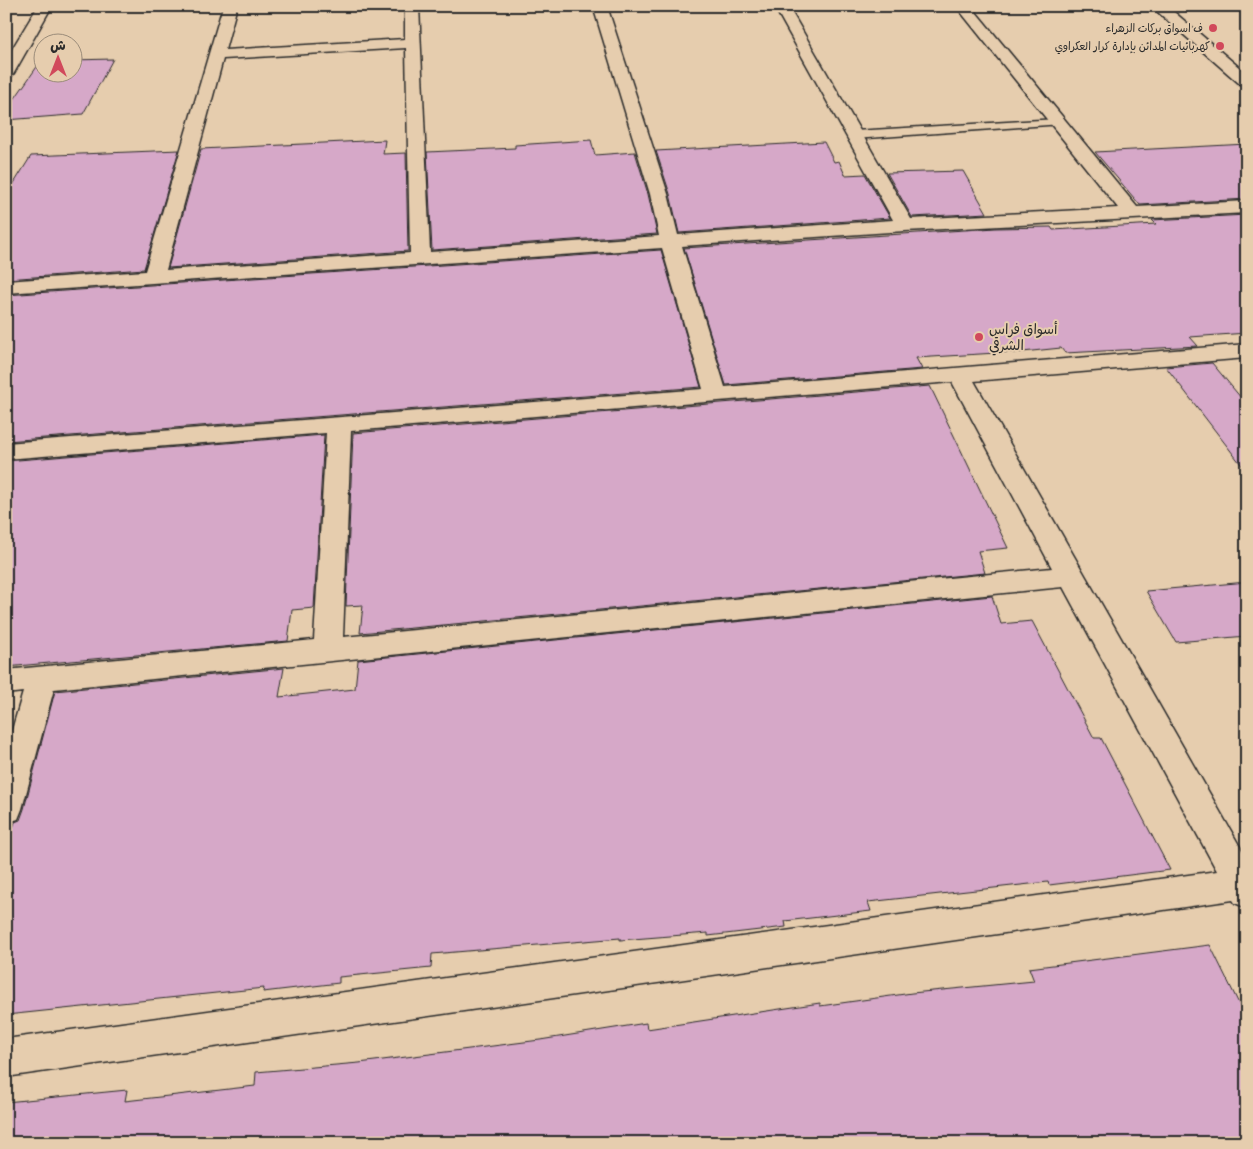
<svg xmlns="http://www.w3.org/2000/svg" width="1253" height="1149" font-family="'Patrick Hand','Playpen Sans Arabic',sans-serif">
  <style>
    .building { fill: #d6a8c8; stroke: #2b2b2b }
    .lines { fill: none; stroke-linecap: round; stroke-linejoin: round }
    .lane-casing { stroke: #2b2b2b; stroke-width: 3 }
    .street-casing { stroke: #2b2b2b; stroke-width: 3 }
    .lane { fill: #e6cdae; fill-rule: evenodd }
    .street { fill: #e6cdae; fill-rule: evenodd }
    .poi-dot { fill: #d1495b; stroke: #e6cdae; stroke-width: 2 }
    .labels { text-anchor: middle; stroke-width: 4; stroke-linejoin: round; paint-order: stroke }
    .far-poi-label { font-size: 11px; fill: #2b2b2b; stroke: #e6cdae; text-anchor: end }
    .poi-label { font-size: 14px; fill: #2b2b2b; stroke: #e6cdae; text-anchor: start }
  </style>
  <rect width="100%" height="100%" fill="#e6cdae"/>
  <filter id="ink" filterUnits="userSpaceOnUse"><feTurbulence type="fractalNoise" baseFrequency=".02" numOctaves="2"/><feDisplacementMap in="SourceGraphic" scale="10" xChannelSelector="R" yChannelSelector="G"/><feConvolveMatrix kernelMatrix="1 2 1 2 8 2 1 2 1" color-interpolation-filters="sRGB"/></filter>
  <g filter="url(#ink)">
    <g class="building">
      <path d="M 113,59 L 83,114 L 6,120 L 6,111 L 41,61 L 42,72 L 72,72 L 72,60 Z"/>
      <path d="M 385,140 L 383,154 L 406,153 L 408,251 L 168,268 L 201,149 Z"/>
      <path d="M 591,140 L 595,155 L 635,152 L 648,194 L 657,234 L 432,250 L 427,152 L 515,148 L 515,145 Z"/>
      <path d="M 824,142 L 834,162 L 839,161 L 845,175 L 865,174 L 890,218 L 679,233 L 670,194 L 656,151 Z"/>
      <path d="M 1247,144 L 1247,199 L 1140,205 L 1095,152 Z"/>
      <path d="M 179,150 L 144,269 L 6,279 L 6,196 L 31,156 Z"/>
      <path d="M 963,171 L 987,213 L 912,217 L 887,173 Z"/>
      <path d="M 1247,215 L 1247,333 L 1190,337 L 1198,346 L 1065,353 L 1061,348 L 1013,353 L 1012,352 L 916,358 L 922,369 L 726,385 L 684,248 L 996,228 L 1051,227 L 1053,230 L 1156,224 L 1152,220 Z"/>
      <path d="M 661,250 L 701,387 L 6,441 L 6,295 Z"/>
      <path d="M 1212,363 L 1247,405 L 1247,472 L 1166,367 Z"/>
      <path d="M 930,386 L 1008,548 L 978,551 L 985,573 L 360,633 L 363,605 L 346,606 L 353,433 Z"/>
      <path d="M 324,435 L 314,608 L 292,610 L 288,641 L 6,667 L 6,461 Z"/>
      <path d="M 1247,582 L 1247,636 L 1176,642 L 1146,591 Z"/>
      <path d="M 992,596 L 1001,624 L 1032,621 L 1094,738 L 1101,738 L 1170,870 L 1049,885 L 1048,882 L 868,902 L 871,911 L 785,921 L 786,927 L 708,936 L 708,933 L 620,940 L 620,938 L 432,954 L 431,968 L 339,977 L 339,983 L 263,992 L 264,988 L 6,1015 L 6,849 L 15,822 L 20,820 L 24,809 L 55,691 L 284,668 L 279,697 L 355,689 L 358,660 Z"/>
      <path d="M 1210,945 L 1247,1020 L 1247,1143 L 6,1143 L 6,1102 L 127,1090 L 125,1101 L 255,1086 L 256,1072 L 359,1063 L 540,1040 L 646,1023 L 647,1029 L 820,1003 L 820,1006 L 912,993 L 1034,981 L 1029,968 Z"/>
    </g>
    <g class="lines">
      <defs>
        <path id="lane" d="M 1058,119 L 1062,120 L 1064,122 L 1062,124 L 854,139 L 848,135 L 854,131 Z"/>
        <g id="street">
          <path d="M 38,6 L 52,6 L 14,73 L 12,76 L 6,78 L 6,59 Z"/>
          <path d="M 223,6 L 237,6 L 225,50 L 405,39 L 405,6 L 419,6 L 430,252 L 659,236 L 650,194 L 593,6 L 607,6 L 668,194 L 678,235 L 893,220 L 774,6 L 788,6 L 911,219 L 1118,208 L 956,6 L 971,6 L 1137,207 L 1247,201 L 1247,213 L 905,231 L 682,246 L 725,387 L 1247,344 L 1247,358 L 974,381 L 1247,859 L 1247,908 L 1235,903 L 1233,900 L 6,1077 L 6,1039 L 1217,871 L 1063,587 L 54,689 L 22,809 L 18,819 L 6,823 L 6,751 L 23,692 L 6,694 L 6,670 L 314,640 L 326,433 L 6,459 L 6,443 L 703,389 L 662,248 L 6,293 L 6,281 L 145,271 ZM 406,48 L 410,253 L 166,270 L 223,59 ZM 952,382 L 1052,568 L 343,637 L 351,431 Z"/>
          <path d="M 1151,6 L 1167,6 L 1247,74 L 1247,87 L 1241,85 Z"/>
        </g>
      </defs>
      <use href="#lane" class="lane-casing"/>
      <use href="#street" class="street-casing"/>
      <use href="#lane" class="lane"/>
      <use href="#street" class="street"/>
    </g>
  </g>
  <g class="poi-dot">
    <circle cx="1213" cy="28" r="5"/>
    <circle cx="1220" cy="46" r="5"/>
    <circle cx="979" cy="337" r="5"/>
  </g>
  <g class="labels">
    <g class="far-poi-label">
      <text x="1203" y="32">ف اسواق بركات الزهراء</text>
      <text x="1210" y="50">كهربائيات المدائن بإدارة كرار العكراوي</text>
    </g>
    <g class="poi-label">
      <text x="989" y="334">أسواق فراس<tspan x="989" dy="16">الشرقي</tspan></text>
    </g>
  </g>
  <rect width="1253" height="1149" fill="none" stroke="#e6cdae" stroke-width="25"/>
  <rect x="12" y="12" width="1228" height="1124" fill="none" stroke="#2b2b2b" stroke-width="2" filter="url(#ink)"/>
  <g transform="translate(58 58)"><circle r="24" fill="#e6cdae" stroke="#9b8c7a"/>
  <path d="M0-4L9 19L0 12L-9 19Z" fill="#d1495b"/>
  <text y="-8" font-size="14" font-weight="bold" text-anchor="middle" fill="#2b2b2b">ش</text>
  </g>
</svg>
